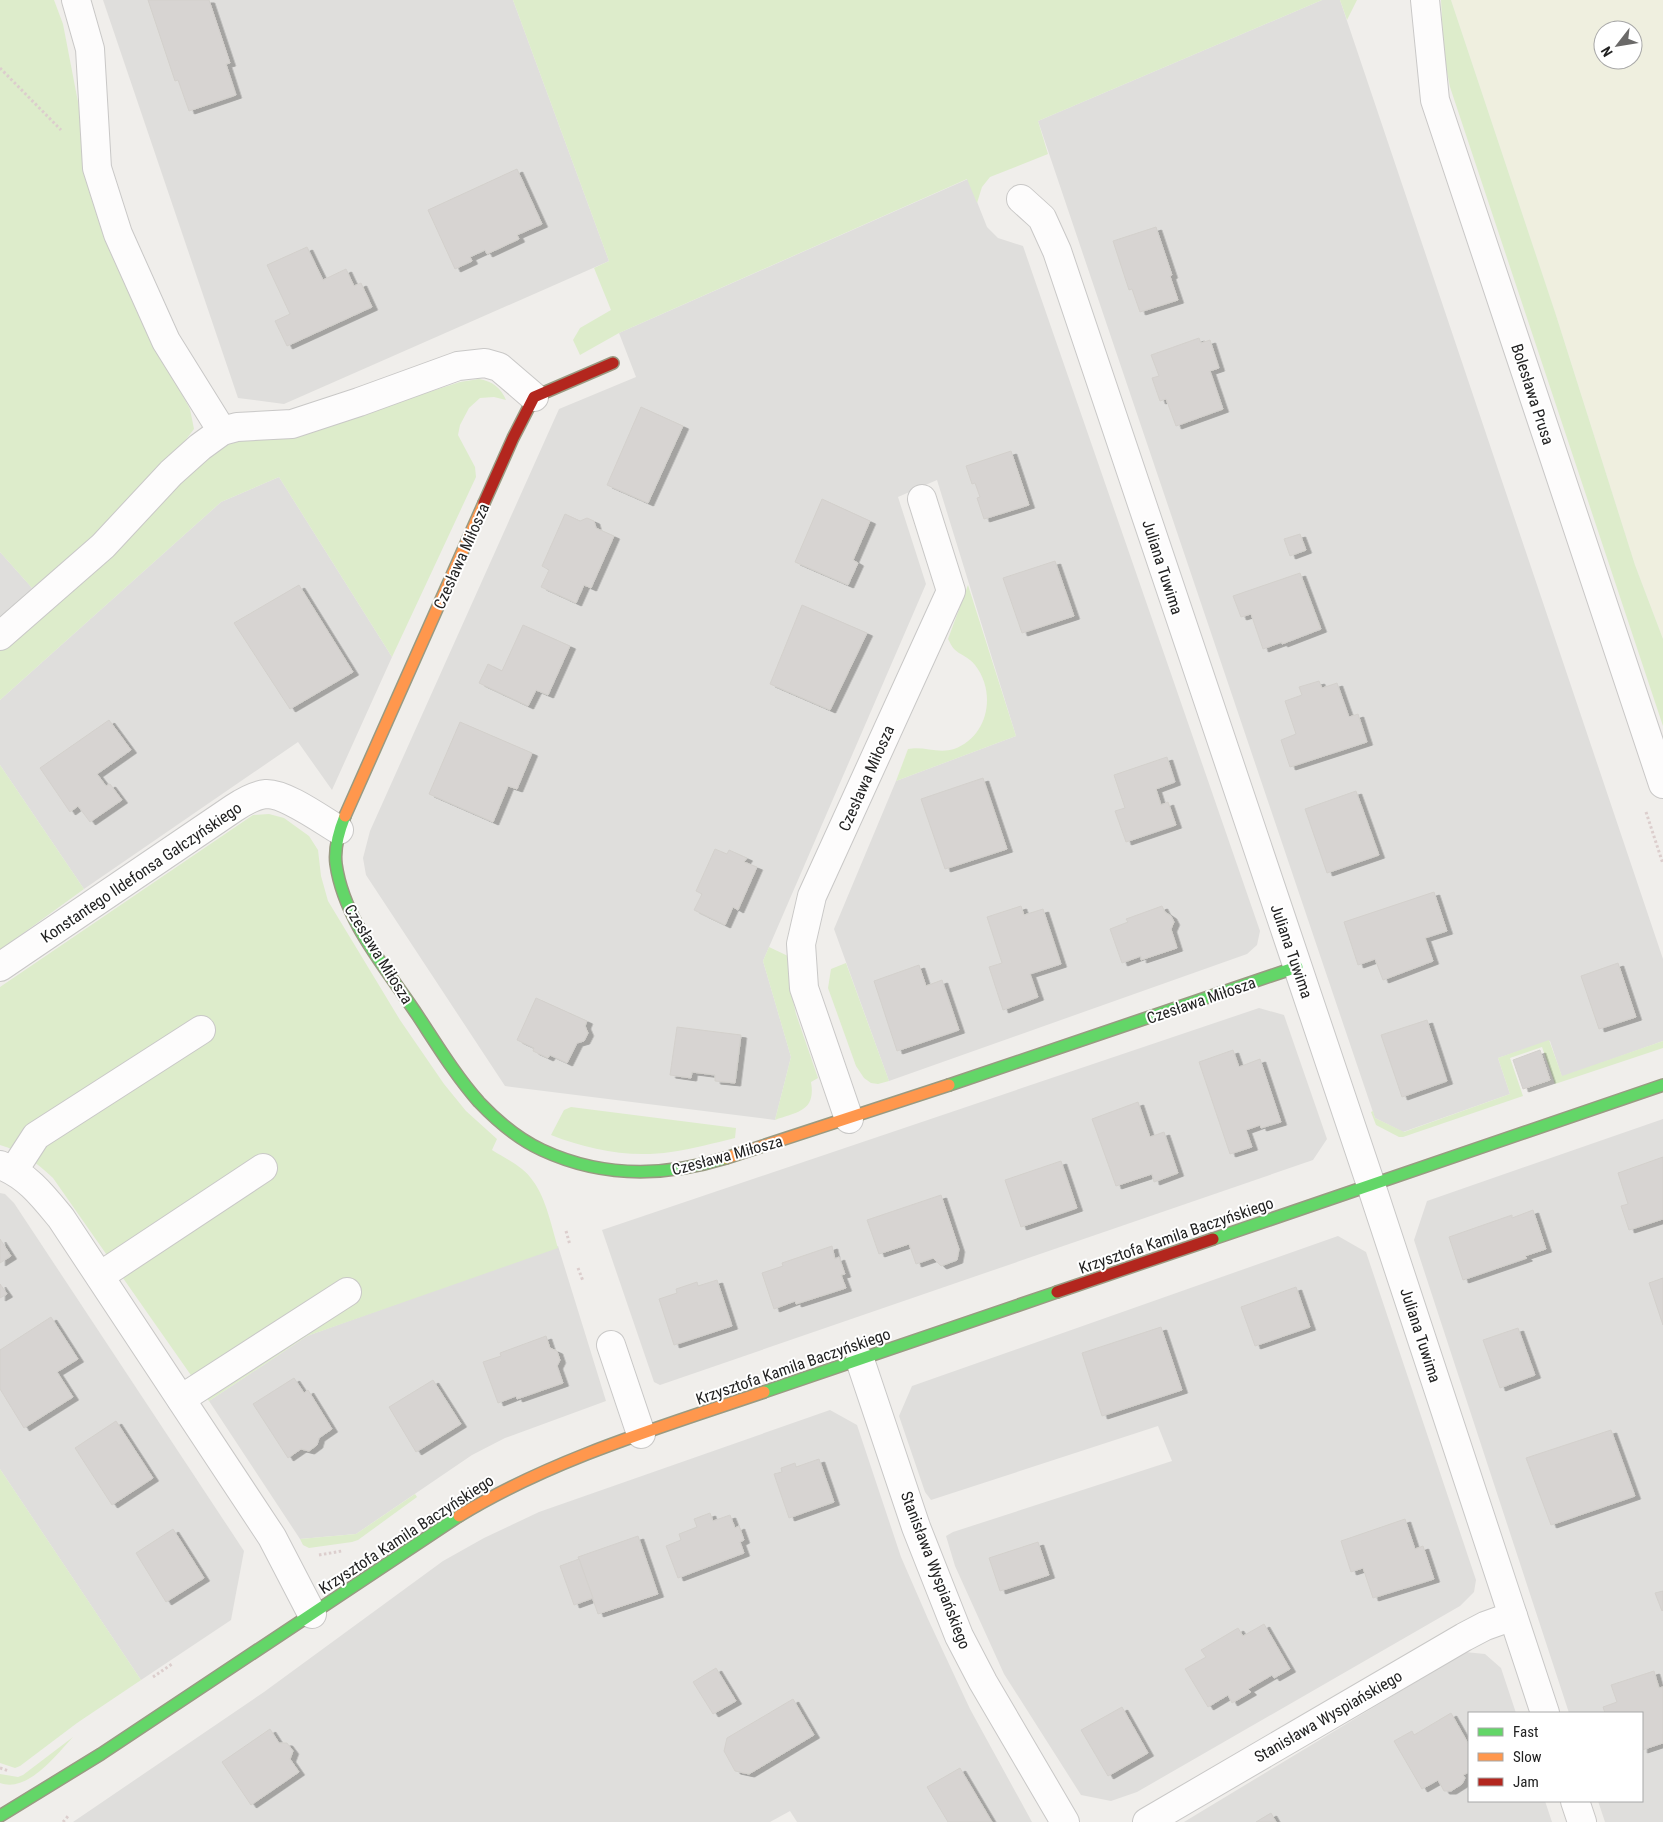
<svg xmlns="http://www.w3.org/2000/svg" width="1663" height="1822" font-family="'Roboto Condensed',sans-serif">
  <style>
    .residential { fill: #dfdedc }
    .farmland { fill: #efefdf; fill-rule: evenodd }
    .grass { fill: #ddeccb }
    .building { fill: #d7d4d2; stroke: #d3d0cc; filter: url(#shadow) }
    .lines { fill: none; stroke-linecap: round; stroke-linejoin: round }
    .street-casing { stroke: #c9c8c7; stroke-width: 30 }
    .fast-casing { stroke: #999a82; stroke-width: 14 }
    .slow-casing { stroke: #999a82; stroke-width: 14 }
    .jam-casing { stroke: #999a82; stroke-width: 14 }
    .path { stroke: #dccecd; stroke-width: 3; stroke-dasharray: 2.5 2.5; stroke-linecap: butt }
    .street { stroke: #fdfcfc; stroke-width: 28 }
    .fast { stroke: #63d668; stroke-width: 11 }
    .slow { stroke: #ff974d; stroke-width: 11 }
    .jam { stroke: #b3261e; stroke-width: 11 }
    .labels { text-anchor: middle; stroke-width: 4; stroke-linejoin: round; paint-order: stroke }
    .street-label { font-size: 16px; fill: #222; stroke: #fff }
  </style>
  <defs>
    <filter id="shadow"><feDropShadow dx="5.5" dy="3" stdDeviation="0" flood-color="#0004"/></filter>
  </defs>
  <rect width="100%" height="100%" fill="#f0eeeb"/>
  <g class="residential">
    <path d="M 103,0 L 513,0 L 609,261 L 284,404 L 238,398 Z"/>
    <path d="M 1322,0 L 1340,0 L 1663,959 L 1663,1041 L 1562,1077 L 1550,1041 L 1498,1058 L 1510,1094 L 1403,1132 L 1375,1118 L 1038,121 Z"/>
    <path d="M 968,179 L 987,227 L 998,238 L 1023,246 L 1260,931 L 1257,945 L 1247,954 L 889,1081 L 834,929 L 896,781 L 1016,736 L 937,480 L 898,497 L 926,584 L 763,961 L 791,1057 L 775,1120 L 505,1086 L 366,875 L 363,858 L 370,831 L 559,409 L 636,377 L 619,333 Z"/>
    <path d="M 279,477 L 392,657 L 332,790 L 298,742 L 84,889 L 0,765 L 0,700 L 221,502 Z"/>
    <path d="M 0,552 L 32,588 L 0,616 Z"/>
    <path d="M 1259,1008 L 1284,1015 L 1327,1139 L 1313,1160 L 660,1385 L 654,1382 L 602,1230 Z"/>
    <path d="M 1663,1119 L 1663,1822 L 1605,1822 L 1598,1801 L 1642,1801 L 1642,1713 L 1569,1713 L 1414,1240 L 1427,1201 Z"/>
    <path d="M 0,1193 L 5,1194 L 14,1203 L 244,1551 L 231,1620 L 141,1680 L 0,1469 Z"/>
    <path d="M 1338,1236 L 1366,1252 L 1476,1580 L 1474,1592 L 1460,1606 L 1137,1792 L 1111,1801 L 1081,1795 L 1004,1674 L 955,1566 L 946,1536 L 953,1532 L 1172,1461 L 1158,1426 L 931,1500 L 925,1492 L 899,1416 L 912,1386 Z"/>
    <path d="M 558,1246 L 606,1401 L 505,1438 L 472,1455 L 356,1534 L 300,1539 L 209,1401 L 307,1336 Z"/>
    <path d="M 830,1410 L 857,1425 L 901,1557 L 928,1619 L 970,1709 L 1032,1822 L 797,1822 L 790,1811 L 770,1822 L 73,1822 L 264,1692 L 443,1561 L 484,1538 L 539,1512 Z"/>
    <path d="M 1465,1652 L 1485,1654 L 1501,1668 L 1516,1713 L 1469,1713 L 1469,1801 L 1545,1801 L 1552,1822 L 1184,1822 Z"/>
  </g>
  <path class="farmland" d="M 1451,0 L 1663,0 L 1663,639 L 1635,565 L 1555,312 ZM 1603,30 L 1633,30 L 1633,60 L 1603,60 Z"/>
  <g class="grass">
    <path d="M 0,0 L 54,0 L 63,24 L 78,102 L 89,177 L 151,337 L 190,409 L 194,429 L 175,454 L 101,533 L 32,588 L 0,552 Z"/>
    <path d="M 513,0 L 1322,0 L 1038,121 L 1048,154 L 990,177 L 982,187 L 977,203 L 967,179 L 619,333 L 580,355 L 573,340 L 580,328 L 611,310 L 594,268 L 609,261 Z"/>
    <path d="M 1340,0 L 1357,0 L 1347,20 Z"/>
    <path d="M 1441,0 L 1451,0 L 1555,312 L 1635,565 L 1663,639 L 1663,726 L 1450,87 L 1444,57 Z"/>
    <path d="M 479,379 C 492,381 501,388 506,400 L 494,397 L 480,398 L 469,408 L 460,425 L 458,435 L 475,467 L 476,477 L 392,657 L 279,477 L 221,502 L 0,700 L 0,651 L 66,593 L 193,469 L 227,445 L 240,439 L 317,428 L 460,382 Z"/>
    <path d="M 968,585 L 1016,736 L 896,781 L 908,749 C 924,746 938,754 954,749 C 988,737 997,693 975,665 C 969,657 960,655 954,649 C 951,646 950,642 948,639 Z"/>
    <path d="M 0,765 L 84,889 L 0,950 Z"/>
    <path d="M 269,814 L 284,818 L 309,836 L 318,850 L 321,876 L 328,901 L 400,1020 L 444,1084 L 466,1111 L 497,1139 L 492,1150 C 506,1159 524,1167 533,1181 C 546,1198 552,1228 558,1248 L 307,1336 L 209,1401 L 53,1178 C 37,1163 21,1151 0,1145 L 0,987 L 253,815 Z"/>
    <path d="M 769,947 L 788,956 L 791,992 L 796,1014 L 818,1078 L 811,1082 C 816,1111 798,1112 775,1120 L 791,1057 L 763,961 Z"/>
    <path d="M 846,963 L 889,1081 L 878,1084 L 871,1083 L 864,1078 L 856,1066 L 828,988 L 831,969 Z"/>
    <path d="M 1549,1040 L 1562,1076 L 1663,1041 L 1663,1048 L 1555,1084 L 1542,1047 L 1510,1058 L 1523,1096 L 1403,1137 L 1399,1137 L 1376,1125 L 1371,1112 L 1373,1111 L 1375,1118 L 1404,1132 L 1510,1094 L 1498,1058 Z"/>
    <path d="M 571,1107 L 736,1128 L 735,1138 C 714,1143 693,1149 671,1152 C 630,1158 589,1150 551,1135 L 564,1110 Z"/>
    <path d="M 0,1469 L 141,1680 L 77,1723 L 20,1766 L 15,1768 L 0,1763 Z"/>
    <path d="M 415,1494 L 417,1497 L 358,1540 L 352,1542 L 309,1548 L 303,1545 L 300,1539 L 356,1534 Z"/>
    <path d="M 73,1737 C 56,1755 28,1793 0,1783 L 0,1774 L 18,1777 L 23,1775 Z"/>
  </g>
  <g class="building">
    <path d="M 148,0 L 209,0 L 230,63 L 226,64 L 236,95 L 189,111 L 178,80 L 175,81 Z"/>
    <path d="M 517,169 L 542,224 L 517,235 L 519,239 L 487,254 L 485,250 L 470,257 L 472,261 L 455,269 L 428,210 Z"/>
    <path d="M 1156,227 L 1172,275 L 1170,276 L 1178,300 L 1140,312 L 1132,289 L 1129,290 L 1113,241 Z"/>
    <path d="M 307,247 L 323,280 L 346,269 L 354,286 L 361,283 L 372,307 L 287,346 L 275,321 L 290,314 L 267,265 Z"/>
    <path d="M 1199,338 L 1201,343 L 1210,340 L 1219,368 L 1210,371 L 1223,409 L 1176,426 L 1166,399 L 1160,401 L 1152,378 L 1159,376 L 1151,355 Z"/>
    <path d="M 641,407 L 683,426 L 648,503 L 607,485 Z"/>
    <path d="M 1011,451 L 1029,505 L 984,519 L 977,498 L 980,497 L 975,483 L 972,484 L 966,466 Z"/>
    <path d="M 822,499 L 870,521 L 853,560 L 858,563 L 848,585 L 795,562 Z"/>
    <path d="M 565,514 L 580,521 L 587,518 L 594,521 L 596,528 L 614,536 L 591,588 L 584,585 L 576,603 L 541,587 L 549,570 L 542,566 Z"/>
    <path d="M 1300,534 L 1306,550 L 1290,556 L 1284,539 Z"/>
    <path d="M 1055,561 L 1074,616 L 1022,633 L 1003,578 Z"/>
    <path d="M 1300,573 L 1321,629 L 1282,644 L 1282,642 L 1263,649 L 1251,614 L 1241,617 L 1233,596 Z"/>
    <path d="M 299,585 L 353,672 L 290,709 L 234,623 Z"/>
    <path d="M 802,605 L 867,633 L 830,710 L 770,684 Z"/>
    <path d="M 523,625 L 570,646 L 548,695 L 536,690 L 528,706 L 479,683 L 488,664 L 502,671 Z"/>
    <path d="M 1319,681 L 1322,688 L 1337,683 L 1349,717 L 1358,714 L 1367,742 L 1290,767 L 1281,740 L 1296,734 L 1285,701 L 1302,695 L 1299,687 Z"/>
    <path d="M 109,720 L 131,750 L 97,774 L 106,786 L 110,784 L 122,800 L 90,822 L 78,806 L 70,812 L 40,768 Z"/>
    <path d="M 460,722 L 532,753 L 517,789 L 508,786 L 493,822 L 429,794 Z"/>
    <path d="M 1167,757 L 1175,782 L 1156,789 L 1161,805 L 1168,802 L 1176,825 L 1126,842 L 1115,811 L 1125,808 L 1114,775 Z"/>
    <path d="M 983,778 L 1007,849 L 945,869 L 921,799 Z"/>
    <path d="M 1356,791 L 1379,855 L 1327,873 L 1305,809 Z"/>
    <path d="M 715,849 L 727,854 L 729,850 L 747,858 L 744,862 L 757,867 L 738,910 L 733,907 L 725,925 L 694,910 L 702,894 L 696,891 Z"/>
    <path d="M 1434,892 L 1447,931 L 1425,938 L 1433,961 L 1383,980 L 1375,959 L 1358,965 L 1344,922 Z"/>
    <path d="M 1021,906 L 1024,915 L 1043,909 L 1061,964 L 1030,974 L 1038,997 L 1003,1010 L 989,967 L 1002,963 L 987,917 Z"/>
    <path d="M 1162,906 L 1165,912 L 1171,916 L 1174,922 L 1171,929 L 1177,948 L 1141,960 L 1141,956 L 1122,963 L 1110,929 L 1128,922 L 1126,919 Z"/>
    <path d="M 1618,963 L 1636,1017 L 1599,1029 L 1581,976 Z"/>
    <path d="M 919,965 L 926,986 L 942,980 L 959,1030 L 897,1051 L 874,981 Z"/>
    <path d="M 536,998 L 587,1021 L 585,1026 L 588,1033 L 584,1041 L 577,1043 L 567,1063 L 550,1055 L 548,1058 L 533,1051 L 534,1048 L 517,1040 Z"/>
    <path d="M 1427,1020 L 1447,1081 L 1402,1097 L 1381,1035 Z"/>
    <path d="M 677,1027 L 741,1035 L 735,1083 L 715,1081 L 715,1075 L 692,1072 L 691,1078 L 670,1075 Z"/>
    <path d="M 1233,1050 L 1239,1067 L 1260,1059 L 1281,1122 L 1261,1128 L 1260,1125 L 1246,1130 L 1252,1147 L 1230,1154 L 1199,1062 Z"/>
    <path d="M 1540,1050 L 1550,1080 L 1523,1089 L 1513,1060 Z"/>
    <path d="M 1138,1102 L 1150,1137 L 1164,1132 L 1178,1173 L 1154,1182 L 1152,1174 L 1116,1186 L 1092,1119 Z"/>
    <path d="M 1663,1157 L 1663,1219 L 1629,1230 L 1621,1206 L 1628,1204 L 1618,1173 Z"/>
    <path d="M 1061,1161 L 1077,1208 L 1021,1227 L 1005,1180 Z"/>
    <path d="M 941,1195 L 959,1249 L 957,1260 L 941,1266 L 933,1258 L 916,1264 L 909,1244 L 879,1254 L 867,1220 Z"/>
    <path d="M 1533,1210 L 1546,1249 L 1525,1256 L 1527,1258 L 1463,1280 L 1449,1237 L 1512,1215 L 1512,1218 Z"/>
    <path d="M 0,1239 L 11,1256 L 0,1263 Z"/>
    <path d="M 832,1246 L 835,1259 L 839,1257 L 845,1274 L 841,1275 L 846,1288 L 796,1304 L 795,1301 L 774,1309 L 762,1273 L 783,1266 L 782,1263 Z"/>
    <path d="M 1663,1278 L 1663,1325 L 1649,1283 Z"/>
    <path d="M 717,1280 L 732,1326 L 674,1345 L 659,1299 L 677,1293 L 676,1289 L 697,1282 L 698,1286 Z"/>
    <path d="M 0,1284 L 7,1294 L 0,1298 Z"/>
    <path d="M 1296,1287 L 1310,1327 L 1255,1346 L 1241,1307 Z"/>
    <path d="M 51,1317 L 78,1359 L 57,1372 L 73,1397 L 24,1428 L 0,1389 L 0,1350 Z"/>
    <path d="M 1161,1327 L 1182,1390 L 1102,1416 L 1082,1353 Z"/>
    <path d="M 1518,1328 L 1535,1375 L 1500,1388 L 1483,1340 Z"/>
    <path d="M 546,1336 L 550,1348 L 557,1351 L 560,1360 L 557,1366 L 563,1383 L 517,1399 L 516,1396 L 498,1403 L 483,1362 L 501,1356 L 500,1353 Z"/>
    <path d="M 294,1378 L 304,1393 L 308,1390 L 332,1429 L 319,1438 L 317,1445 L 309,1451 L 301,1449 L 288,1458 L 253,1404 Z"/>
    <path d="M 433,1380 L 461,1424 L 416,1452 L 389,1407 Z"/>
    <path d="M 116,1421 L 153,1478 L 112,1505 L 75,1448 Z"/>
    <path d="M 1611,1430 L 1635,1496 L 1551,1525 L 1526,1458 Z"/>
    <path d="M 819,1459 L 834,1502 L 789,1518 L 774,1474 L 782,1472 L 781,1468 L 795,1463 L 796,1467 Z"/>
    <path d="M 710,1513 L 713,1521 L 730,1515 L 735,1528 L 739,1526 L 744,1540 L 740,1542 L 744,1553 L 678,1578 L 666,1546 L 681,1540 L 679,1534 L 697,1527 L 694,1519 Z"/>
    <path d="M 1405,1519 L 1415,1549 L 1423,1546 L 1434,1579 L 1373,1598 L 1363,1568 L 1351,1572 L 1341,1541 Z"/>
    <path d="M 173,1529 L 204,1578 L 166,1602 L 136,1553 Z"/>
    <path d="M 638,1536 L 658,1594 L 598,1614 L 578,1557 Z"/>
    <path d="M 1038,1542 L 1049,1575 L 1000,1591 L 989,1558 Z"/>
    <path d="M 579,1559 L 593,1598 L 574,1605 L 560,1566 Z"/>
    <path d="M 1663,1591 L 1663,1610 L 1662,1611 L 1655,1593 Z"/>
    <path d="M 1264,1624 L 1290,1669 L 1274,1678 L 1272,1675 L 1248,1689 L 1251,1692 L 1232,1703 L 1228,1695 L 1208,1707 L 1185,1669 L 1206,1657 L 1201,1650 L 1238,1628 L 1243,1636 Z"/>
    <path d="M 716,1668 L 736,1701 L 713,1714 L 693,1682 Z"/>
    <path d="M 1654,1671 L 1659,1688 L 1663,1687 L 1663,1743 L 1642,1750 L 1642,1713 L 1605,1713 L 1603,1707 L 1617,1702 L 1611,1685 Z"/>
    <path d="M 793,1699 L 814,1735 L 749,1774 L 735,1771 L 724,1751 L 727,1738 Z"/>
    <path d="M 1122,1707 L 1148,1753 L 1108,1776 L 1081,1730 Z"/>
    <path d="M 1451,1713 L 1469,1745 L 1469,1772 L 1463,1775 L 1465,1778 L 1462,1784 L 1451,1791 L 1444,1791 L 1438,1780 L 1422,1789 L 1394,1741 L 1412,1731 L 1414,1735 Z"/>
    <path d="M 270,1729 L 279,1743 L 287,1743 L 293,1751 L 290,1759 L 299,1772 L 251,1805 L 222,1762 Z"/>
    <path d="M 960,1768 L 992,1822 L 948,1822 L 927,1787 Z"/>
    <path d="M 1271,1813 L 1276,1822 L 1256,1822 Z"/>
  </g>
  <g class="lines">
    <defs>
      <g id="street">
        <path d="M 76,0 L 90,49 L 97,168 L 118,234 L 166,341 L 222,431"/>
        <path d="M 1425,0 L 1435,100 L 1663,784"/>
        <path d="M 1021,199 L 1042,218 L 1057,251 L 1371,1185 L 1545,1713"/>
        <path d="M 0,636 L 103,546 L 171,473 L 200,447 L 222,431 L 237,427 L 292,424 L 359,402 L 458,366 L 485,363 L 499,367 L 534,397"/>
        <path d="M 0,967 L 234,808 C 243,802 255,795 266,794 C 285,793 322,820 339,830"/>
        <path d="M 849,1119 L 804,988 L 801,944 L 812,896 L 951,591 L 922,499"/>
        <path d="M 0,1165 C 27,1175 43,1196 61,1218 L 272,1537 L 312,1614"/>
        <path d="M 14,1170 L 36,1136 L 201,1030"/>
        <path d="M 100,1276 L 263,1168"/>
        <path d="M 611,1345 L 641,1434"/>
        <path d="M 860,1360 L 916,1527 L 959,1636 L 983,1682 L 1065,1822"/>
        <path d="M 181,1399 L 347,1292"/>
        <path d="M 1575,1801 L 1582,1822"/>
        <path d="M 1147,1822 L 1464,1637 L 1485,1626 L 1513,1616"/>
      </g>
      <g id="fast">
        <path d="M 345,816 C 339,831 334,848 336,864 C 344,921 387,969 418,1016 C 437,1045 456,1076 479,1102 C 497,1121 518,1139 542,1150 C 602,1178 664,1177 726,1158"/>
        <path d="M 949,1085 L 1297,967"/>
        <path d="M 1213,1239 L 1663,1085"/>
        <path d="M 764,1392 L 1057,1292"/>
        <path d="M 0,1816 L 101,1754 L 459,1516"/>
      </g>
      <g id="slow">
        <path d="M 345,816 L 484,503"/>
        <path d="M 726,1158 L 949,1085"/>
        <path d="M 459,1516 C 552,1459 661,1427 764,1392"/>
      </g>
      <g id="jam">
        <path d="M 484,503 L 513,438 L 534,397 L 613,363"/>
        <path d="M 1057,1292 L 1213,1239"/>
      </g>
    </defs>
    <use href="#street" class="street-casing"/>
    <use href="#fast" class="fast-casing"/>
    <use href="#slow" class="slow-casing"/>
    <use href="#jam" class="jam-casing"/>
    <g class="path">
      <path d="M 0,68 L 61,130"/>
      <path d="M 1646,812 L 1663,864"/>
      <path d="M 566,1231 L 570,1245"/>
      <path d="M 578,1268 L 583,1281"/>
      <path d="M 319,1555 L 342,1551"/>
      <path d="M 153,1677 L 172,1664"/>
      <path d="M 0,1768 L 9,1771"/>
      <path d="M 63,1822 L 69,1815"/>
    </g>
    <use href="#street" class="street"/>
    <use href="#fast" class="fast"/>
    <use href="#slow" class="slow"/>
    <use href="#jam" class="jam"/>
  </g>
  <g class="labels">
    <g class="street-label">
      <text transform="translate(1533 394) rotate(72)" y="6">Bolesława Prusa</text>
      <text transform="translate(461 556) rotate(-66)" y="6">Czesława Miłosza</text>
      <text transform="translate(1163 567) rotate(72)" y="6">Juliana Tuwima</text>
      <text transform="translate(866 778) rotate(-66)" y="6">Czesława Miłosza</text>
      <text transform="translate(141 872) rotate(-34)" y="6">Konstantego Ildefonsa Gałczyńskiego</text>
      <text transform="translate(1292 951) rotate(71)" y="6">Juliana Tuwima</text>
      <text transform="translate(379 954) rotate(58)" y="6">Czesława Miłosza</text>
      <text transform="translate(1201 1000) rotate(-19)" y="6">Czesława Miłosza</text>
      <text transform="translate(727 1155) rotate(-15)" y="6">Czesława Miłosza</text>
      <text transform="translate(1176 1235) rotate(-19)" y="6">Krzysztofa Kamila Baczyńskiego</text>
      <text transform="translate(1421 1335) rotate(72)" y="6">Juliana Tuwima</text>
      <text transform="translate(793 1366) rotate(-19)" y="6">Krzysztofa Kamila Baczyńskiego</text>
      <text transform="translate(406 1534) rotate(-33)" y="6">Krzysztofa Kamila Baczyńskiego</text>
      <text transform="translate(936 1570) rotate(69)" y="6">Stanisława Wyspiańskiego</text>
      <text transform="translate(1328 1716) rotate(-30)" y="6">Stanisława Wyspiańskiego</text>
    </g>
  </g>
  <rect x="1468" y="1712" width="175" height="90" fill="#ffffff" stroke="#a7a7a7"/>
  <rect x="1478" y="1728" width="25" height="8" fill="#63d668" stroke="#a7a7a7"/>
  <text x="1513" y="1737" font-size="15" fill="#222222">Fast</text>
  <rect x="1478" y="1753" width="25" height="8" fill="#ff974d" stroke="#a7a7a7"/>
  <text x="1513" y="1762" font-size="15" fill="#222222">Slow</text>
  <rect x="1478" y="1778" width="25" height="8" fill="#b3261e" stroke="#a7a7a7"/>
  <text x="1513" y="1787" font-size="15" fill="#222222">Jam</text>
  <g transform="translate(1618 45) rotate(239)"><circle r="24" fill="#ffffff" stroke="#a7a7a7"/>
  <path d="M0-4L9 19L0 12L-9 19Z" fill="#6a6968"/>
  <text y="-8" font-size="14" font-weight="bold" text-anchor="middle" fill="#222222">N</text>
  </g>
</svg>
